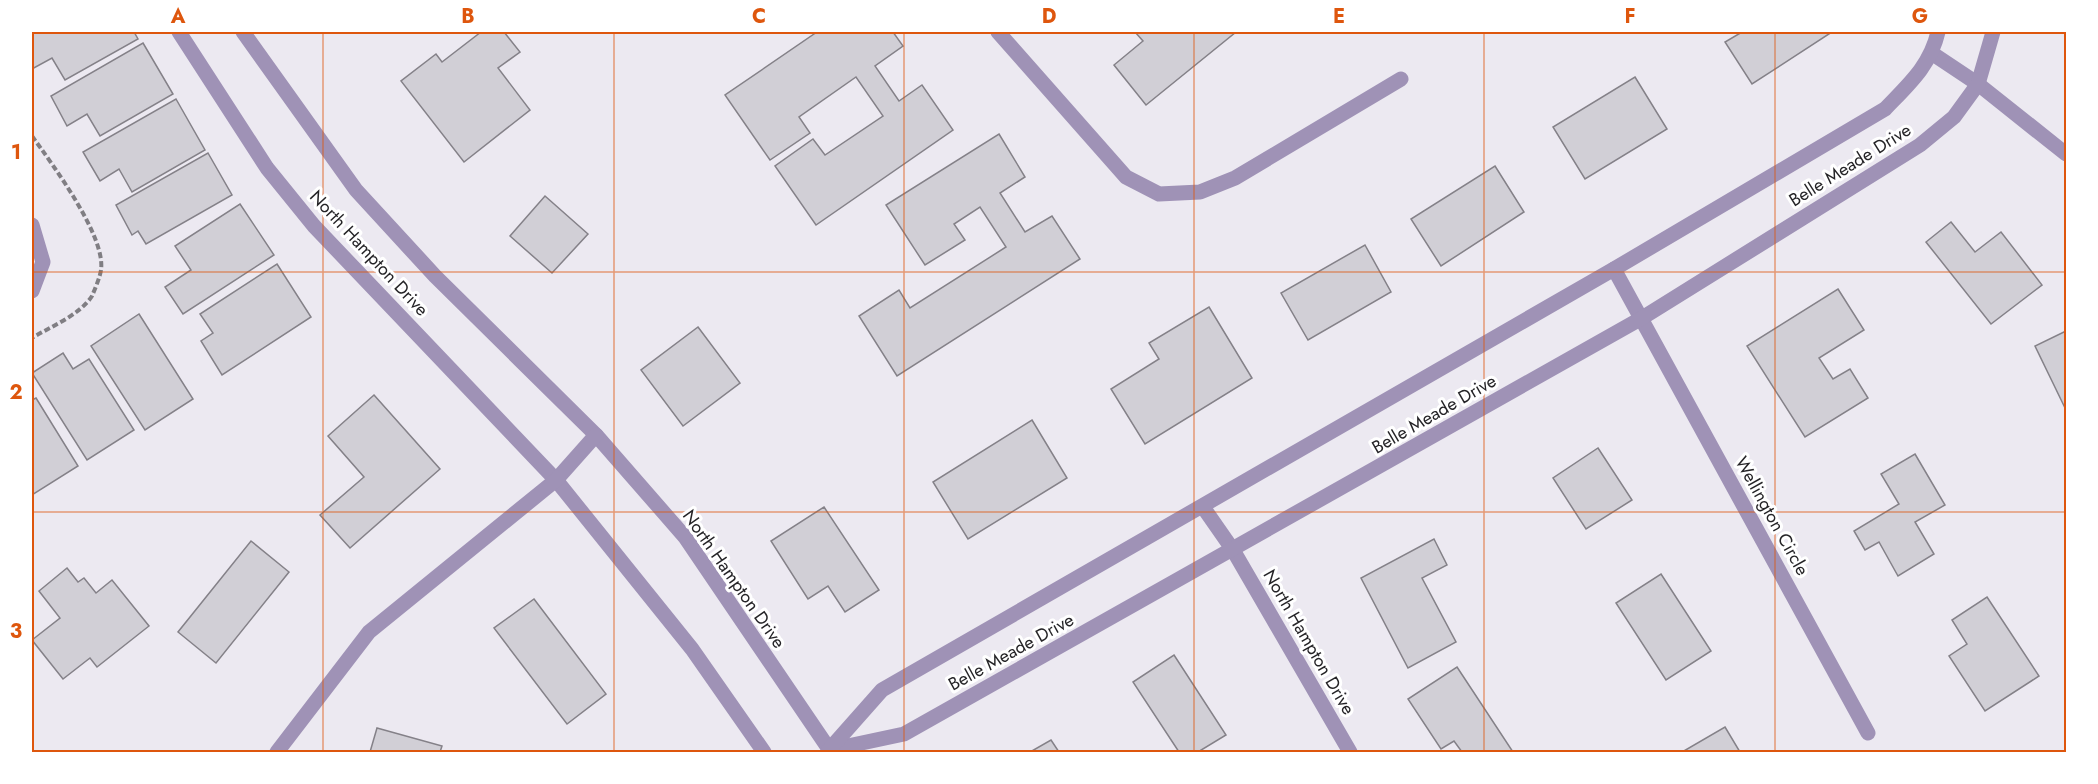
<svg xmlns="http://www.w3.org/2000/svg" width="2098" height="784" font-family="Jost,sans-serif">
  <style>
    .building { fill: #d1cfd6; stroke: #848188; stroke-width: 1.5 }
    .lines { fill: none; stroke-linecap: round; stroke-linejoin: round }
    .path { stroke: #807e83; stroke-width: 4; stroke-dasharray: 6 3; stroke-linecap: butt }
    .lane { stroke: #9f92b6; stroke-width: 15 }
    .street { stroke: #9f92b6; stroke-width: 15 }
    .grid { fill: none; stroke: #de560d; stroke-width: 1.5; stroke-opacity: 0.55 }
    .labels { text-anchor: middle; stroke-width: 6; stroke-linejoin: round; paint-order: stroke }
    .street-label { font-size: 18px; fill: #252427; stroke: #fff }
    .neatline { fill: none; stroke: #de560d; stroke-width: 2 }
    .grid-label { font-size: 20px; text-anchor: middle; font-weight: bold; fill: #de560d }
  </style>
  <rect width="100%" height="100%" fill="#ece9f1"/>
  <g class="building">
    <path d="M 32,32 L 134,32 L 138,39 L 65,80 L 52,58 L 32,69 Z"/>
    <path d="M 481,32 L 504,32 L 520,52 L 498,68 L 530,110 L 464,162 L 401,81 L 436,54 L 442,62 Z"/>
    <path d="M 817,32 L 893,32 L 903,46 L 875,66 L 899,101 L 922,85 L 953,130 L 816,225 L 775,166 L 813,139 L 825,155 L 883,116 L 856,77 L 799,117 L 810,133 L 770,160 L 725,95 Z"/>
    <path d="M 1135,32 L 1236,32 L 1146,105 L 1114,65 L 1143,41 Z"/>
    <path d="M 1742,32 L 1832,32 L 1752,84 L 1725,42 Z"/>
    <path d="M 143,43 L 173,94 L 100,136 L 87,114 L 67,126 L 51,96 Z"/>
    <path d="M 1635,77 L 1667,129 L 1585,179 L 1553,127 Z"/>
    <path d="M 176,99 L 205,150 L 132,192 L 119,169 L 100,181 L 83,152 Z"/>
    <path d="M 999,134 L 1025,177 L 1000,193 L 1025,232 L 1052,216 L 1080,259 L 897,376 L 859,316 L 899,290 L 910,308 L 1006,247 L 980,207 L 954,224 L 965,240 L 925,265 L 886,205 Z"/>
    <path d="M 208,153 L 232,195 L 146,244 L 138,231 L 132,235 L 116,205 Z"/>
    <path d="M 1495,166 L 1524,212 L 1441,266 L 1411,219 Z"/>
    <path d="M 545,196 L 588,234 L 552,273 L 510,236 Z"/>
    <path d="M 240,204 L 274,255 L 183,314 L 165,287 L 191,270 L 175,246 Z"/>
    <path d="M 1951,222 L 1975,252 L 2001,232 L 2042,285 L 1991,324 L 1926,242 Z"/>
    <path d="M 1365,245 L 1391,292 L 1308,340 L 1281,293 Z"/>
    <path d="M 277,264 L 311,317 L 222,375 L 201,341 L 213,333 L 200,314 Z"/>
    <path d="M 1838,289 L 1864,330 L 1819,358 L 1833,379 L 1850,369 L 1868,398 L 1805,437 L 1747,346 Z"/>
    <path d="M 1209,307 L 1252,378 L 1145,444 L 1111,389 L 1159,359 L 1149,343 Z"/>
    <path d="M 139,314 L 193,399 L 145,430 L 91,346 Z"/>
    <path d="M 698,327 L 740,383 L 683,426 L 641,370 Z"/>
    <path d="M 2066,331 L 2066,410 L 2035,346 Z"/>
    <path d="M 63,353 L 73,369 L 89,359 L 134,430 L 87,460 L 32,373 Z"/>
    <path d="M 374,395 L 440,469 L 350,548 L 320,515 L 364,477 L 328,436 Z"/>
    <path d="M 36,398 L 78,466 L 32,495 L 32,400 Z"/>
    <path d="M 1032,420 L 1067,478 L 968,539 L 933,482 Z"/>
    <path d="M 1598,448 L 1632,500 L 1586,529 L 1553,478 Z"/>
    <path d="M 1915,454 L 1945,505 L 1915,522 L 1934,554 L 1898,576 L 1879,542 L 1865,550 L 1854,531 L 1899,504 L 1881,474 Z"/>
    <path d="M 824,507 L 879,590 L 845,612 L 828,586 L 808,599 L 771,541 Z"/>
    <path d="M 1434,539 L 1447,565 L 1422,578 L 1456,642 L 1408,668 L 1361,578 Z"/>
    <path d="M 251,541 L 289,572 L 216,663 L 178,632 Z"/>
    <path d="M 67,568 L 78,582 L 84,578 L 96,593 L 112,580 L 149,626 L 97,667 L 90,658 L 63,679 L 32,640 L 60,618 L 39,591 Z"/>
    <path d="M 1661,574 L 1711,651 L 1666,680 L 1616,603 Z"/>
    <path d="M 1987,597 L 2039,676 L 1985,711 L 1949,656 L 1967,644 L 1952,620 Z"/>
    <path d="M 534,599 L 606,694 L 567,724 L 494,628 Z"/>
    <path d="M 1174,655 L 1226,735 L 1198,752 L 1179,752 L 1133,682 Z"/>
    <path d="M 1457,667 L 1513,752 L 1462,752 L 1454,741 L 1441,749 L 1408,699 Z"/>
    <path d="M 1725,727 L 1740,752 L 1682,752 Z"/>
    <path d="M 377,728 L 442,746 L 440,752 L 370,752 Z"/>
    <path d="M 1051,740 L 1059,752 L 1030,752 Z"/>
  </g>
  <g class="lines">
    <path class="path" d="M 32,136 C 52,164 106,236 101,270 C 100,277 95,289 92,296 C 80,315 50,327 32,338"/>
    <path class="lane" d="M 998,32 L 1126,177 L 1159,194 L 1200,192 L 1235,178 L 1401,79"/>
    <g class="street">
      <path d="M 179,32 L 267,168 L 314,226 L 556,480 L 692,649 L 764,752"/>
      <path d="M 243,32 L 356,190 L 435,276 L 596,435 L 685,537 L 831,752"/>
      <path d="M 1933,54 L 1978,84 L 2066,154"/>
      <path d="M 32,225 L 43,262 L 32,291"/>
      <path d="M 1614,269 L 1868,733"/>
      <path d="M 1203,507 L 1233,550 L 1350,752"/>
      <path d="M 829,750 L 904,734 L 1642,318 L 1920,145 L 1954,117 L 1978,84 L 1993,32"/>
      <path d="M 828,751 L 882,690 L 1614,269 L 1885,109 C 1909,84 1930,66 1938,32"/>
      <path d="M 277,752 L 369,632 L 556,480 L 596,435"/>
    </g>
  </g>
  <path class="grid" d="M 323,32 L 323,752M 614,32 L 614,752M 904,32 L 904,752M 1194,32 L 1194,752M 1484,32 L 1484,752M 1775,32 L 1775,752M 32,272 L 2066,272M 32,512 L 2066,512"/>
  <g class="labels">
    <g class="street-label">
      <text transform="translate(1850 165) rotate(-32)" y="6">Belle Meade Drive</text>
      <text transform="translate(369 253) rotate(47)" y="6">North Hampton Drive</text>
      <text transform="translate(1434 414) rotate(-30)" y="6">Belle Meade Drive</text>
      <text transform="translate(1772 516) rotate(61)" y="6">Wellington Circle</text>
      <text transform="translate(734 579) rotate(55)" y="6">North Hampton Drive</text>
      <text transform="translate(1309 642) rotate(60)" y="6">North Hampton Drive</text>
      <text transform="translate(1011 652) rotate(-29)" y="6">Belle Meade Drive</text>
    </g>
  </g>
  <rect width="2098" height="784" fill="none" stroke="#ffffff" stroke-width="66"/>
  <rect x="33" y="33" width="2032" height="718" class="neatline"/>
  <g class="grid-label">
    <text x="178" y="23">A</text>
    <text x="468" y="23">B</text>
    <text x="759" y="23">C</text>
    <text x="1049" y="23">D</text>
    <text x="1339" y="23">E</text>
    <text x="1630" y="23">F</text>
    <text x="1920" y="23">G</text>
    <text x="16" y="159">1</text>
    <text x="16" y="399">2</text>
    <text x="16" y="638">3</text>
  </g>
</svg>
